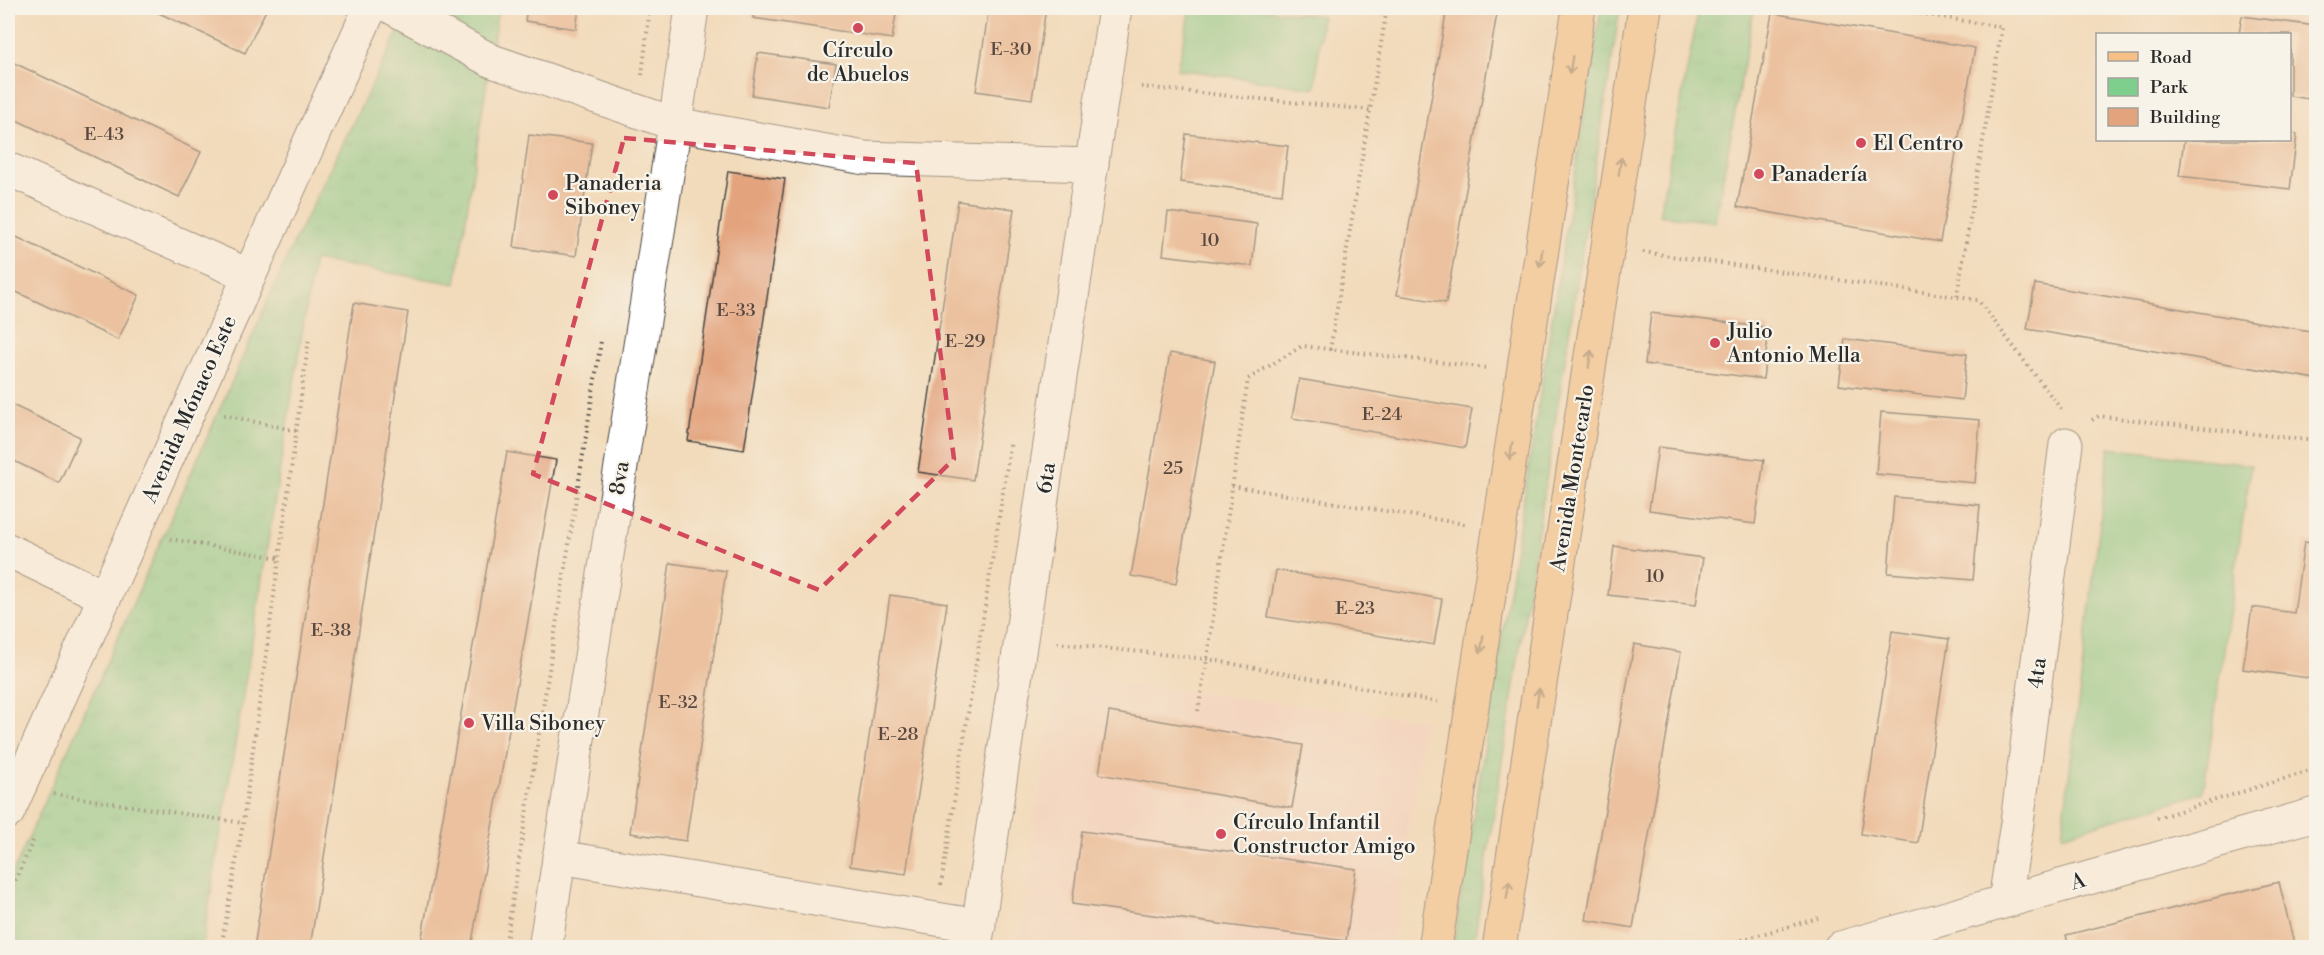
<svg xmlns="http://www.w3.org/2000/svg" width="2324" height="955" font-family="'Libre Bodoni',serif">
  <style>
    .built { fill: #f6d1c5 }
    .grass { fill: url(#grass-tufts); stroke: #547c5c; stroke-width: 1.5 }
    .park { fill: #7ece8e; stroke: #547c5c; stroke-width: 1.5 }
    .building { fill: #e3a37d }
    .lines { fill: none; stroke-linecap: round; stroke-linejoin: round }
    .minor-casing { stroke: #494541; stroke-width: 35 }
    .major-casing { stroke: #494541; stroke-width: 35 }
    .path { stroke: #494541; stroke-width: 4; stroke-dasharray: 1.5 4.5; stroke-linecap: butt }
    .minor { stroke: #fff; stroke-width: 33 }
    .major { stroke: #f5bf86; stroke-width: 33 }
    .oneway { stroke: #907558 }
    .marked { fill: none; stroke: #d1495b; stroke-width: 4.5; stroke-dasharray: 12 8; stroke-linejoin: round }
    .poi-dot { fill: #d1495b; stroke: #f7f3e8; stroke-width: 2 }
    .labels { text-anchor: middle; stroke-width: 4.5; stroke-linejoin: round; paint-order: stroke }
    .number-label { font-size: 18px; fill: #594940 }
    .poi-label { font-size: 21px; fill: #2b2b2b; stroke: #f7f3e8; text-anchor: start }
    .street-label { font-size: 21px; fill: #2b2b2b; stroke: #f7f3e8 }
  </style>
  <defs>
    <pattern id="grass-tufts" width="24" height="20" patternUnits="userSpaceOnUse" patternTransform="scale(1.5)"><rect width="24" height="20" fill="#7ece8e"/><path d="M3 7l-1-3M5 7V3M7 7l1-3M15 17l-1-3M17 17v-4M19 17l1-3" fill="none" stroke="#6db17b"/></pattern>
  </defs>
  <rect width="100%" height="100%" fill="#f7f3e8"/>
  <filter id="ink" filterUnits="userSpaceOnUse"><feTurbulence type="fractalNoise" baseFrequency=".0167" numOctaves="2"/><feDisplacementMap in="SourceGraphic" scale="12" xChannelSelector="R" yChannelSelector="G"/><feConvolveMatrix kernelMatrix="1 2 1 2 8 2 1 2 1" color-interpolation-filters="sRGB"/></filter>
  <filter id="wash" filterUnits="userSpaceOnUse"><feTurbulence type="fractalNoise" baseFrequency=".008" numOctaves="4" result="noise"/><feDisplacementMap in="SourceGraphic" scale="24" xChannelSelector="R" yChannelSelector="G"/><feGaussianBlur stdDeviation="1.35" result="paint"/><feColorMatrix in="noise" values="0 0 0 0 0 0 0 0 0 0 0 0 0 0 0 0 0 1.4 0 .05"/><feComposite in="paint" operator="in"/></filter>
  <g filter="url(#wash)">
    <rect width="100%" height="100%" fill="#f2dbbb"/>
    <path class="built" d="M 1055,676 L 1424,720 L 1392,947 L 1019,948 Z"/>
    <g class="grass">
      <path d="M 410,8 L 498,8 L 456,284 L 314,260 L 202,947 L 8,948 L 8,884 L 295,240 Z"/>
      <path d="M 1601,8 L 1620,8 L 1473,947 L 1453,947 Z"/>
      <path d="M 1699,8 L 1754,8 L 1715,222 L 1659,215 Z"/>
    </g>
    <g class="park">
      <path d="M 1191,8 L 1252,8 L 1322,16 L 1315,88 L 1177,69 Z"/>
      <path d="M 2109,448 L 2251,465 L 2203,793 L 2062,835 Z"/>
    </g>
    <g id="blocks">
      <g class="building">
        <path d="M 148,8 L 267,8 L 245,53 Z"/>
        <path d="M 527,8 L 579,8 L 576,29 L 525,21 Z"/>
        <path d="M 754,8 L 897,8 L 892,39 L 753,18 Z"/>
        <path d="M 989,8 L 1046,8 L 1032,99 L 976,91 Z"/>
        <path d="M 1447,8 L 1498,8 L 1446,303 L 1397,295 Z"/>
        <path d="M 1772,13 L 1975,48 L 1940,242 L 1737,207 Z"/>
        <path d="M 2242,16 L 2316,26 L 2309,99 L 2290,96 L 2290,34 L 2239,34 Z"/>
        <path d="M 758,53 L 836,64 L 829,107 L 752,95 Z"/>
        <path d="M 8,60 L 201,152 L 179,197 L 8,116 Z"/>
        <path d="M 2290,133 L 2297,134 L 2290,189 L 2179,176 L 2184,140 L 2290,140 Z"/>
        <path d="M 1186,134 L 1288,146 L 1282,194 L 1180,182 Z"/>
        <path d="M 529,135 L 592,143 L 576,256 L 514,247 Z"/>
        <path d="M 728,171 L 785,179 L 744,450 L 688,441 Z"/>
        <path d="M 958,201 L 1014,209 L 973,480 L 918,472 Z"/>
        <path d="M 1168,212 L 1257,224 L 1252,266 L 1163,255 Z"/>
        <path d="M 8,233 L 139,295 L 118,340 L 8,288 Z"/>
        <path d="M 2035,284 L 2316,332 L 2316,379 L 2027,329 Z"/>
        <path d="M 354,303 L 408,312 L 310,948 L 254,948 Z"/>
        <path d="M 1651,313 L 1769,328 L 1763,379 L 1645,364 Z"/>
        <path d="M 1845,339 L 1967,354 L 1962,400 L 1839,385 Z"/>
        <path d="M 1170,353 L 1215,361 L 1176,584 L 1131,576 Z"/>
        <path d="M 1299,379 L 1472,409 L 1465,448 L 1292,418 Z"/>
        <path d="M 8,403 L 80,437 L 59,483 L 8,458 Z"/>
        <path d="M 1881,412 L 1980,420 L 1975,483 L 1876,474 Z"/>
        <path d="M 1658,447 L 1764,460 L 1755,524 L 1649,510 Z"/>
        <path d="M 507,452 L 556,460 L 471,948 L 420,948 Z"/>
        <path d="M 1894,497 L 1980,505 L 1973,580 L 1888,573 Z"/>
        <path d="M 2304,542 L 2316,544 L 2316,679 L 2243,669 L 2252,607 L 2294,613 Z"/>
        <path d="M 1614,546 L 1703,558 L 1696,605 L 1608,595 Z"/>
        <path d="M 670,563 L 726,571 L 686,841 L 630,833 Z"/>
        <path d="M 1276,570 L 1442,599 L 1434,645 L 1268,617 Z"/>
        <path d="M 890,595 L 947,603 L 906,874 L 850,866 Z"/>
        <path d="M 1892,631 L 1949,639 L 1918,843 L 1861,834 Z"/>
        <path d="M 1634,644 L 1681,652 L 1633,928 L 1586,920 Z"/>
        <path d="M 1109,712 L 1303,745 L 1292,808 L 1099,774 Z"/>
        <path d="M 1082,831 L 1356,869 L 1346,941 L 1072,904 Z"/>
        <path d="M 2279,882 L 2295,948 L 2069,948 L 2066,935 Z"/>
      </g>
    </g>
  </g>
  <g filter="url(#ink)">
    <use href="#blocks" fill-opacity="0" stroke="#494541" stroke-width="1.5"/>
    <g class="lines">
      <defs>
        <g id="minor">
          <path d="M 393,8 L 492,61 L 675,124 L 865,158 L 1092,165"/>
          <path d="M 8,169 L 248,275"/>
          <path d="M 8,550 L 105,597"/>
          <path d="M 8,812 L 370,8"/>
          <path d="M 559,857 L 979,926"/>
          <path d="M 2005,901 L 2017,823 L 2066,444"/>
          <path d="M 545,948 L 675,124 L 692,8"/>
          <path d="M 975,948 L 1115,8"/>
          <path d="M 1840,948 L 2316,814"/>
        </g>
        <g id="major">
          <path d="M 1435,948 L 1579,8"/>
          <path d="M 1499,948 L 1645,8"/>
        </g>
      </defs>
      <use href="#minor" class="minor-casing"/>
      <use href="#major" class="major-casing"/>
      <g class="path">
        <path d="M 1885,8 L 2002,27 L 1957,296"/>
        <path d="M 642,75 L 650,8"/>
        <path d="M 1141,87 L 1370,110"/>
        <path d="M 1643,252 L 1978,300 L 2061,409"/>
        <path d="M 1330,350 L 1387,8"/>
        <path d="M 224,415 L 297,431"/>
        <path d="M 2092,420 L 2099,416 L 2316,441"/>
        <path d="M 1232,486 L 1465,524"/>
        <path d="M 170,539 L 279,558"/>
        <path d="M 1057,643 L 1207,659 L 1438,702"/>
        <path d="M 1198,711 L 1207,659 L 1248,379 L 1302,346 L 1488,368"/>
        <path d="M 54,794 L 243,823"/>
        <path d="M 2157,818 L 2316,769"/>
        <path d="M 941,885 L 1011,441"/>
        <path d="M 8,897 L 34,838"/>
        <path d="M 221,948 L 243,823 L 309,338"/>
        <path d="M 505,948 L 601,341"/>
        <path d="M 1713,948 L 1818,918"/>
      </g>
      <use href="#minor" class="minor"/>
      <use href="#major" class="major"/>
    </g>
    <defs><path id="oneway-shaft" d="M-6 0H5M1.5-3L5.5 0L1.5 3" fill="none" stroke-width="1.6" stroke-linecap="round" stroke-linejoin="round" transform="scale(1.5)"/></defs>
    <g class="oneway">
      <use href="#oneway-shaft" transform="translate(1571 65) rotate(99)"/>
      <use href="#oneway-shaft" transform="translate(1620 166) rotate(-81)"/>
      <use href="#oneway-shaft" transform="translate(1541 258) rotate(99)"/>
      <use href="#oneway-shaft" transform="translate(1590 359) rotate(-81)"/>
      <use href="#oneway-shaft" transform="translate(1511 451) rotate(99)"/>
      <use href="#oneway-shaft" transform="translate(1482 644) rotate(99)"/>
      <use href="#oneway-shaft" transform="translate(1538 697) rotate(-81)"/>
      <use href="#oneway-shaft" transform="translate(1508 890) rotate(-81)"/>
    </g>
  </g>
  <path d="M0 0H2324V955H0ZM 624,138 L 916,163 L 954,459 L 819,590 L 533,474 Z" fill="#f2dbbb" fill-opacity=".55" fill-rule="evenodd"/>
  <path class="marked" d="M 624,138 L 916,163 L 954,459 L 819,590 L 533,474 Z"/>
  <g class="poi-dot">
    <circle cx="858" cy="28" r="6"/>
    <circle cx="1861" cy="143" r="6"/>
    <circle cx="1759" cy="174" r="6"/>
    <circle cx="553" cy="195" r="6"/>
    <circle cx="1715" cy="343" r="6"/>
    <circle cx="469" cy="723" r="6"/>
    <circle cx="1221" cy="834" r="6"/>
  </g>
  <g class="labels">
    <g class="number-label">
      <text x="1011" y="55">E-30</text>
      <text x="104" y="140">E-43</text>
      <text x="1210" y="246">10</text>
      <text x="736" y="316">E-33</text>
      <text x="965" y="347">E-29</text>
      <text x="1382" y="420">E-24</text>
      <text x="1173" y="474">25</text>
      <text x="1655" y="582">10</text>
      <text x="1355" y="614">E-23</text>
      <text x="331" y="636">E-38</text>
      <text x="678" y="708">E-32</text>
      <text x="898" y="740">E-28</text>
    </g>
    <g class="poi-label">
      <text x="858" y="57" text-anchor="middle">Círculo<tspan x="858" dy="24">de Abuelos</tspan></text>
      <text x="1873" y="150">El Centro</text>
      <text x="1771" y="181">Panadería</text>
      <text x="565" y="190">Panaderia<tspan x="565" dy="24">Siboney</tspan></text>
      <text x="1727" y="338">Julio<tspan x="1727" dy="24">Antonio Mella</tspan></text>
      <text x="481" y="730">Villa Siboney</text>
      <text x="1233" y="829">Círculo Infantil<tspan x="1233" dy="24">Constructor Amigo</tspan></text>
    </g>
    <g class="street-label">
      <text transform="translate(189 409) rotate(-66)" y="7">Avenida Mónaco Este</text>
      <text transform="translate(619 478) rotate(-81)" y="7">8va</text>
      <text transform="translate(1046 478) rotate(-82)" y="7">6ta</text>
      <text transform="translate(1572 478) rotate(-81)" y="7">Avenida Montecarlo</text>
      <text transform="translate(2037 673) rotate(-83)" y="7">4ta</text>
      <text transform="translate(2078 881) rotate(-16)" y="7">A</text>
    </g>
  </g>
  <rect width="2324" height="955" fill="none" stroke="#f7f3e8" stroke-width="30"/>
  <rect x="2096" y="33" width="195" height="108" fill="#f7f3e8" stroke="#a5a39c" stroke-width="1.5"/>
  <rect x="2108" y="52" width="30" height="9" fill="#f5bf86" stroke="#a5a39c" stroke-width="1.5"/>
  <text x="2150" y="63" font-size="18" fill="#2b2b2b">Road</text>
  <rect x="2108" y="78" width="30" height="18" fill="#7ece8e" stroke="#a5a39c" stroke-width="1.5"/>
  <text x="2150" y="93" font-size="18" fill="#2b2b2b">Park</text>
  <rect x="2108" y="108" width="30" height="18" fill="#e3a37d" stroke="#a5a39c" stroke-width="1.5"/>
  <text x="2150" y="123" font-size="18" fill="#2b2b2b">Building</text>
</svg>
